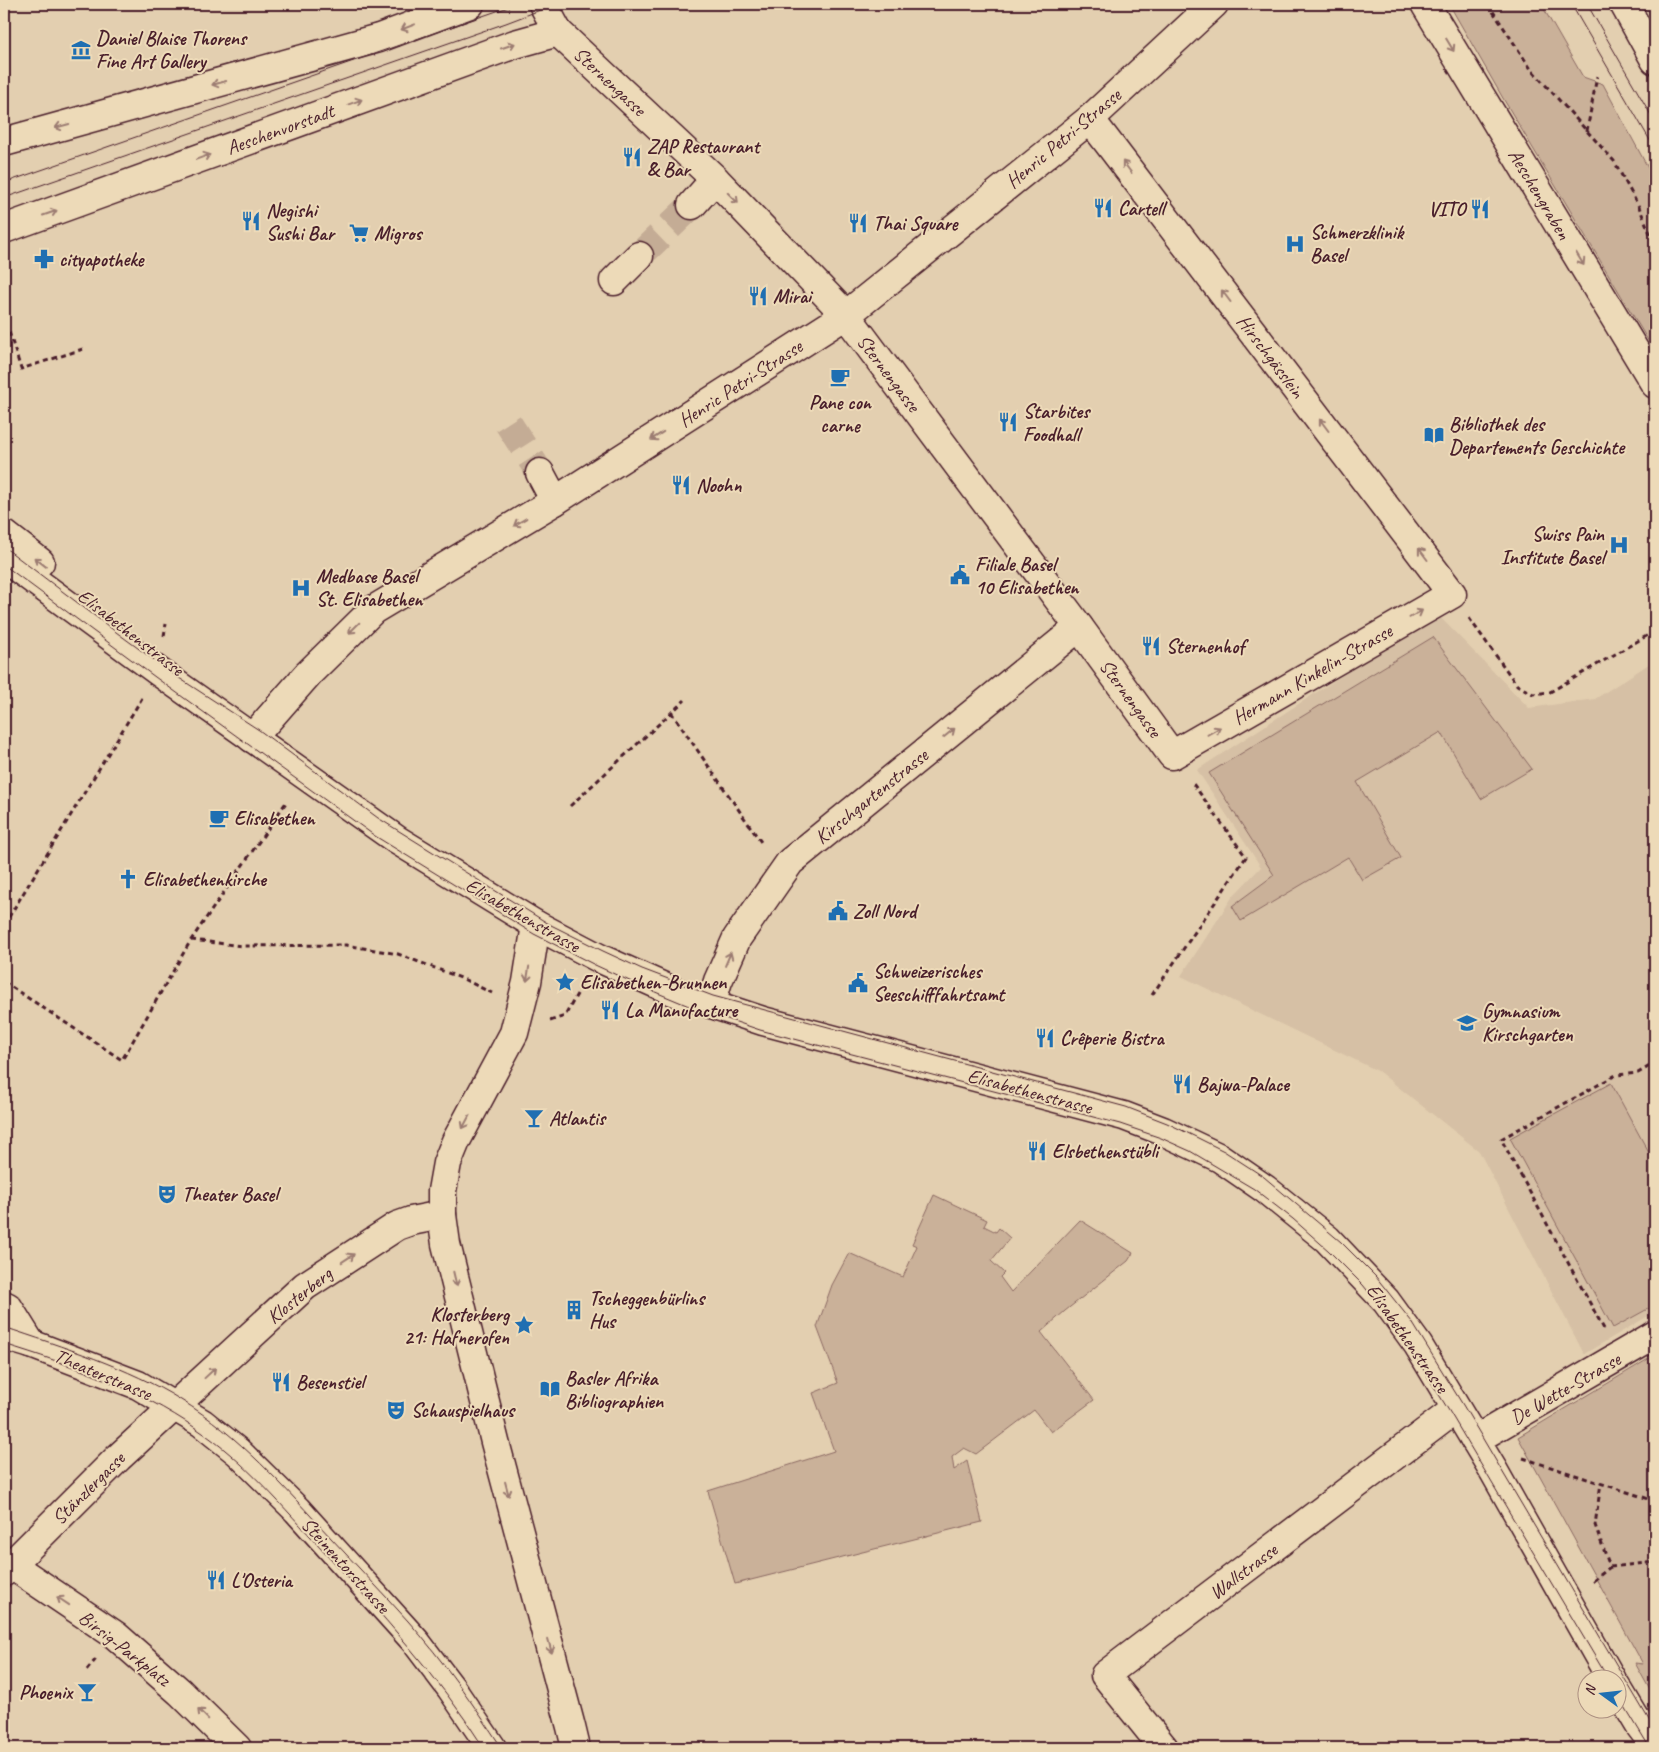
<svg xmlns="http://www.w3.org/2000/svg" width="1659" height="1752" font-family="Caveat,sans-serif">
  <style>
    .built { fill: #d6c0a5 }
    .green { fill: #cab199; stroke: #8a6862 }
    .lines { fill: none; stroke-linecap: round; stroke-linejoin: round }
    .minor-tunnel { stroke: #c4ac95; stroke-width: 28; stroke-dasharray: 28 14; stroke-linecap: butt }
    .minor-casing { stroke: #4a1f2b; stroke-width: 31 }
    .major-casing { stroke: #4a1f2b; stroke-width: 31 }
    .path { stroke: #4a1f2b; stroke-width: 3; stroke-dasharray: 5 4; stroke-linecap: butt }
    .minor { stroke: #eddab8; stroke-width: 28 }
    .major { stroke: #eddab8; stroke-width: 28 }
    .tram { stroke: #4a1f2b; stroke-width: 1 }
    .oneway { stroke: #9c7c72 }
    .labels { text-anchor: middle; stroke-width: 4; stroke-linejoin: round; paint-order: stroke }
    .poi-label { font-size: 20px; font-weight: bold; fill: #4a1f2b; stroke: #eddab8; text-anchor: start }
    .street-label { font-size: 20px; fill: #4a1f2b; stroke: #eddab8 }
  </style>
  <rect width="100%" height="100%" fill="#e3cfb0"/>
  <filter id="ink" filterUnits="userSpaceOnUse"><feTurbulence type="fractalNoise" baseFrequency=".02" numOctaves="2"/><feDisplacementMap in="SourceGraphic" scale="10" xChannelSelector="R" yChannelSelector="G"/><feConvolveMatrix kernelMatrix="1 2 1 2 8 2 1 2 1" color-interpolation-filters="sRGB"/></filter>
  <g filter="url(#ink)">
    <path class="built" d="M 1437,614 L 1529,708 L 1595,699 L 1655,660 L 1655,1312 L 1584,1354 L 1479,1151 L 1378,1071 L 1181,976 L 1233,896 L 1261,867 L 1197,770 Z"/>
    <g class="green">
      <path d="M 1449,4 L 1541,4 L 1583,77 L 1603,84 L 1655,181 L 1655,352 L 1504,100 Z"/>
      <path d="M 1433,637 L 1532,769 L 1481,799 L 1441,732 L 1357,782 L 1401,858 L 1362,880 L 1348,857 L 1241,921 L 1232,906 L 1274,875 L 1209,773 Z"/>
      <path d="M 1611,1083 L 1655,1164 L 1655,1305 L 1613,1328 L 1510,1138 Z"/>
      <path d="M 934,1195 L 987,1220 L 984,1226 L 996,1232 L 999,1228 L 1010,1238 L 991,1261 L 1004,1273 L 1000,1277 L 1011,1292 L 1080,1220 L 1133,1253 L 1128,1261 L 1065,1311 L 1041,1332 L 1094,1400 L 1051,1432 L 1034,1410 L 976,1454 L 964,1448 L 952,1457 L 954,1470 L 967,1461 L 982,1522 L 735,1584 L 708,1491 L 834,1451 L 813,1393 L 838,1383 L 817,1327 L 832,1285 L 849,1253 L 903,1277 L 917,1246 L 912,1244 Z"/>
      <path d="M 1655,1355 L 1655,1699 L 1635,1663 L 1643,1664 L 1518,1437 Z"/>
    </g>
    <g class="lines">
      <g class="minor-tunnel">
        <path d="M 639,256 L 692,205"/>
        <path d="M 508,423 L 540,473"/>
      </g>
      <defs>
        <g id="minor">
          <path d="M 543,4 L 558,32 L 715,179 L 846,315 L 1079,627 L 1172,755 L 1452,594 L 1090,119"/>
          <path d="M 4,142 L 379,38 L 470,4"/>
          <path d="M 692,205 L 715,179"/>
          <path d="M 4,229 L 515,44 L 558,32"/>
          <path d="M 614,281 L 639,256"/>
          <path d="M 540,473 L 555,501"/>
          <path d="M 4,534 L 40,562"/>
          <path d="M 4,558 L 159,672 L 397,840 L 536,925 L 599,958 L 675,992 L 763,1021 L 1124,1116 L 1163,1131 L 1220,1158 L 1265,1189 L 1327,1239 L 1386,1301 L 1418,1345 L 1492,1468 L 1612,1680"/>
          <path d="M 252,738 L 308,674 L 373,610 L 555,501 L 846,315 L 1090,119 L 1214,4"/>
          <path d="M 536,925 L 527,982 L 514,1033 L 456,1141 L 447,1163 L 442,1191 L 442,1215 L 446,1244 L 495,1442 L 571,1727 L 576,1748"/>
          <path d="M 711,1004 L 718,981 L 737,938 L 790,862 L 1079,627"/>
          <path d="M 4,1305 L 8,1307 L 31,1344"/>
          <path d="M 4,1336 L 31,1344 L 138,1385 L 202,1423 L 238,1452 L 297,1510 L 416,1642 L 451,1688 L 492,1748"/>
          <path d="M 1475,1440 L 1655,1335"/>
          <path d="M 4,1560 L 115,1635 L 180,1692 L 237,1748"/>
          <path d="M 4,1572 L 118,1458 L 305,1286 L 397,1226 L 411,1221 L 442,1215"/>
          <path d="M 1616,1686 L 1640,1726 L 1655,1746"/>
          <path d="M 1164,1748 L 1105,1675 L 1456,1409"/>
        </g>
        <g id="major">
          <path d="M 1425,4 L 1655,384"/>
          <path d="M 1624,4 L 1655,60"/>
        </g>
      </defs>
      <use href="#minor" class="minor-casing"/>
      <use href="#major" class="major-casing"/>
      <g class="path">
        <path d="M 1488,4 L 1531,69 L 1614,161 L 1639,207 L 1655,245"/>
        <path d="M 1587,131 L 1597,76"/>
        <path d="M 9,332 L 21,369 L 83,349"/>
        <path d="M 1469,618 L 1517,685 L 1533,694 L 1550,692 L 1655,631"/>
        <path d="M 164,636 L 166,624"/>
        <path d="M 671,712 L 763,845"/>
        <path d="M 570,806 L 685,700"/>
        <path d="M 4,925 L 142,698"/>
        <path d="M 191,940 L 243,946 L 346,945 L 398,954 L 461,978 L 492,993"/>
        <path d="M 4,982 L 122,1060 L 191,940 L 287,801"/>
        <path d="M 1152,995 L 1246,857 L 1191,781"/>
        <path d="M 550,1021 L 565,1016 L 582,985"/>
        <path d="M 1604,1329 L 1501,1139 L 1616,1075 L 1638,1073 L 1655,1063"/>
        <path d="M 1523,1458 L 1655,1501"/>
        <path d="M 1610,1567 L 1655,1562"/>
        <path d="M 1593,1581 L 1610,1567 L 1595,1525 L 1601,1483"/>
        <path d="M 87,1670 L 96,1659"/>
      </g>
      <use href="#minor" class="minor"/>
      <use href="#major" class="major"/>
      <g class="tram">
        <path d="M 1571,4 L 1655,149"/>
        <path d="M 1587,4 L 1655,122"/>
        <path d="M 4,183 L 517,4"/>
        <path d="M 4,198 L 506,23 L 556,4"/>
        <path d="M 4,547 L 116,632 L 176,676 L 259,730 L 378,818 L 549,924 L 603,951 L 642,969 L 713,996 L 1126,1107 L 1167,1123 L 1196,1137 L 1224,1151 L 1264,1177 L 1341,1242 L 1376,1277 L 1412,1322 L 1463,1405 L 1655,1730"/>
        <path d="M 4,565 L 155,677 L 375,836 L 534,934 L 595,965 L 636,984 L 689,1006 L 760,1030 L 1120,1124 L 1161,1138 L 1190,1151 L 1254,1189 L 1293,1219 L 1329,1251 L 1363,1285 L 1399,1330 L 1451,1414 L 1609,1680"/>
        <path d="M 4,1327 C 63,1347 128,1367 181,1400 C 239,1435 285,1488 331,1538 C 356,1565 383,1593 408,1621 C 443,1660 473,1704 502,1748"/>
        <path d="M 4,1344 C 72,1365 137,1388 197,1429 C 244,1460 284,1508 322,1549 C 380,1613 438,1675 484,1748"/>
        <path d="M 1616,1692 L 1650,1748"/>
      </g>
    </g>
    <defs><path id="oneway-shaft" d="M-6 0H5M1.5-3L5.5 0L1.5 3" fill="none" stroke-width="1.6" stroke-linecap="round" stroke-linejoin="round" transform="scale(1.25)"/></defs>
    <g class="oneway">
      <use href="#oneway-shaft" transform="translate(408 27) rotate(159)"/>
      <use href="#oneway-shaft" transform="translate(1450 45) rotate(59)"/>
      <use href="#oneway-shaft" transform="translate(508 46) rotate(-19)"/>
      <use href="#oneway-shaft" transform="translate(219 83) rotate(164)"/>
      <use href="#oneway-shaft" transform="translate(355 102) rotate(-20)"/>
      <use href="#oneway-shaft" transform="translate(62 126) rotate(165)"/>
      <use href="#oneway-shaft" transform="translate(203 157) rotate(-20)"/>
      <use href="#oneway-shaft" transform="translate(1127 167) rotate(-127)"/>
      <use href="#oneway-shaft" transform="translate(733 198) rotate(45)"/>
      <use href="#oneway-shaft" transform="translate(50 213) rotate(-19)"/>
      <use href="#oneway-shaft" transform="translate(1580 259) rotate(59)"/>
      <use href="#oneway-shaft" transform="translate(1226 296) rotate(-127)"/>
      <use href="#oneway-shaft" transform="translate(1324 425) rotate(-127)"/>
      <use href="#oneway-shaft" transform="translate(657 436) rotate(147)"/>
      <use href="#oneway-shaft" transform="translate(520 522) rotate(149)"/>
      <use href="#oneway-shaft" transform="translate(1423 554) rotate(-127)"/>
      <use href="#oneway-shaft" transform="translate(40 562) rotate(-142)"/>
      <use href="#oneway-shaft" transform="translate(1416 614) rotate(-30)"/>
      <use href="#oneway-shaft" transform="translate(354 628) rotate(135)"/>
      <use href="#oneway-shaft" transform="translate(1214 731) rotate(-30)"/>
      <use href="#oneway-shaft" transform="translate(949 733) rotate(-39)"/>
      <use href="#oneway-shaft" transform="translate(728 959) rotate(-67)"/>
      <use href="#oneway-shaft" transform="translate(528 974) rotate(99)"/>
      <use href="#oneway-shaft" transform="translate(466 1122) rotate(118)"/>
      <use href="#oneway-shaft" transform="translate(348 1258) rotate(-33)"/>
      <use href="#oneway-shaft" transform="translate(455 1279) rotate(77)"/>
      <use href="#oneway-shaft" transform="translate(210 1373) rotate(-43)"/>
      <use href="#oneway-shaft" transform="translate(507 1489) rotate(75)"/>
      <use href="#oneway-shaft" transform="translate(63 1601) rotate(-146)"/>
      <use href="#oneway-shaft" transform="translate(550 1646) rotate(75)"/>
      <use href="#oneway-shaft" transform="translate(203 1714) rotate(-135)"/>
    </g>
  </g>
  <defs>
    <symbol id="museum-bare" viewBox="-9 -9 18 18"><path d="M0-6L6-3V-2H-6V-3ZM-5-1h2V3h-2ZM-1-1h2V3h-2ZM3-1h2V3H3ZM-6 4H6V6H-6Z" fill="#1f6fb2" stroke="#eddab8" stroke-width="2.5" paint-order="stroke"/></symbol>
    <symbol id="restaurant-bare" viewBox="-9 -9 18 18"><path d="M-5-6h1v4h1v-4h1v4h1v-4h1v5L-1.5 .5V6h-2V.5L-5-1ZM5-6V6H3V1.5H1.5Q1.5-4 5-6Z" fill="#1f6fb2" stroke="#eddab8" stroke-width="2.5" paint-order="stroke"/></symbol>
    <symbol id="supermarket-bare" viewBox="-9 -9 18 18"><path d="M-6-5.5h2.5l.6 2H6L4.5 2H-2.5L-4.4-4H-6ZM-1.5 3.2a1.3 1.3 0 1 0 .1 0ZM3 3.2a1.3 1.3 0 1 0 .1 0Z" fill="#1f6fb2" stroke="#eddab8" stroke-width="2.5" paint-order="stroke"/></symbol>
    <symbol id="hospital-bare" viewBox="-9 -9 18 18"><path d="M-5-5h3v3.5h4V-5h3V5h-3V1.5h-4V5h-3Z" fill="#1f6fb2" stroke="#eddab8" stroke-width="2.5" paint-order="stroke"/></symbol>
    <symbol id="pharmacy-bare" viewBox="-9 -9 18 18"><path d="M-2-6h4v4h4v4h-4v4h-4v-4h-4v-4h4Z" fill="#1f6fb2" stroke="#eddab8" stroke-width="2.5" paint-order="stroke"/></symbol>
    <symbol id="cafe-bare" viewBox="-9 -9 18 18"><path d="M-5.5-4.5H6V0H3Q3 3.5 0 3.5H-2.5Q-5.5 3.5-5.5 0ZM3-3.2v2h1.7v-2ZM-6 4.5H4V6H-6Z" fill="#1f6fb2" stroke="#eddab8" stroke-width="2.5" paint-order="stroke"/></symbol>
    <symbol id="library-bare" viewBox="-9 -9 18 18"><path d="M-6-4Q-3-5.5-.7-3.5V5Q-3 3-6 4ZM6-4Q3-5.5 .7-3.5V5Q3 3 6 4Z" fill="#1f6fb2" stroke="#eddab8" stroke-width="2.5" paint-order="stroke"/></symbol>
    <symbol id="civic-bare" viewBox="-9 -9 18 18"><path d="M-.6-6.5H3V-4.5H.6V-3L4-1V1h2V6H-6V1h2V-1L-.6-3ZM-1.2 2.5V6h2.4V2.5Z" fill="#1f6fb2" stroke="#eddab8" stroke-width="2.5" paint-order="stroke"/></symbol>
    <symbol id="church-bare" viewBox="-9 -9 18 18"><path d="M-1.2-6h2.4v3.5h3.3v2.4h-3.3V6h-2.4V-.1h-3.3v-2.4h3.3Z" fill="#1f6fb2" stroke="#eddab8" stroke-width="2.5" paint-order="stroke"/></symbol>
    <symbol id="sight-bare" viewBox="-9 -9 18 18"><path d="M0-6L1.8-2.2L6-1.7L2.9 1.2L3.7 5.4L0 3.3L-3.7 5.4L-2.9 1.2L-6-1.7L-1.8-2.2Z" fill="#1f6fb2" stroke="#eddab8" stroke-width="2.5" paint-order="stroke"/></symbol>
    <symbol id="school-bare" viewBox="-9 -9 18 18"><path d="M0-5L7-2L0 1L-7-2ZM-4 1L0 2.5L4 1V4Q0 6-4 4Z" fill="#1f6fb2" stroke="#eddab8" stroke-width="2.5" paint-order="stroke"/></symbol>
    <symbol id="bar-bare" viewBox="-9 -9 18 18"><path d="M-6-5H6L.8 .8V4.5H3.5V6h-7V4.5H-.8V.8Z" fill="#1f6fb2" stroke="#eddab8" stroke-width="2.5" paint-order="stroke"/></symbol>
    <symbol id="theatre-bare" viewBox="-9 -9 18 18"><path d="M-5-5.5Q0-4 5-5.5V0Q5 5 0 6Q-5 5-5 0ZM-3.3-2.5H-1v1.5H-3.3ZM1-2.5H3.3v1.5H1ZM-2.8 1Q0 5.5 2.8 1Z" fill="#1f6fb2" stroke="#eddab8" stroke-width="2.5" paint-order="stroke"/></symbol>
    <symbol id="building-bare" viewBox="-9 -9 18 18"><path d="M-4-6H4V6H1V3H-1V6H-4ZM-2.5-4.3h1.7v1.8h-1.7ZM.8-4.3h1.7v1.8H.8ZM-2.5-1h1.7V.8h-1.7ZM.8-1h1.7V.8H.8Z" fill="#1f6fb2" stroke="#eddab8" stroke-width="2.5" paint-order="stroke"/></symbol>
  </defs>
  <g fill-rule="evenodd">
    <use href="#museum-bare" x="67" y="36" width="28" height="28"/>
    <use href="#restaurant-bare" x="618" y="143" width="28" height="28"/>
    <use href="#restaurant-bare" x="1089" y="194" width="28" height="28"/>
    <use href="#restaurant-bare" x="1466" y="195" width="28" height="28"/>
    <use href="#restaurant-bare" x="237" y="207" width="28" height="28"/>
    <use href="#restaurant-bare" x="844" y="209" width="28" height="28"/>
    <use href="#supermarket-bare" x="345" y="219" width="28" height="28"/>
    <use href="#hospital-bare" x="1281" y="230" width="28" height="28"/>
    <use href="#pharmacy-bare" x="30" y="245" width="28" height="28"/>
    <use href="#restaurant-bare" x="744" y="282" width="28" height="28"/>
    <use href="#cafe-bare" x="826" y="363" width="28" height="28"/>
    <use href="#restaurant-bare" x="994" y="408" width="28" height="28"/>
    <use href="#library-bare" x="1420" y="421" width="28" height="28"/>
    <use href="#restaurant-bare" x="667" y="471" width="28" height="28"/>
    <use href="#hospital-bare" x="1605" y="531" width="28" height="28"/>
    <use href="#civic-bare" x="946" y="561" width="28" height="28"/>
    <use href="#hospital-bare" x="287" y="574" width="28" height="28"/>
    <use href="#restaurant-bare" x="1137" y="632" width="28" height="28"/>
    <use href="#cafe-bare" x="205" y="804" width="28" height="28"/>
    <use href="#church-bare" x="114" y="865" width="28" height="28"/>
    <use href="#civic-bare" x="824" y="897" width="28" height="28"/>
    <use href="#sight-bare" x="551" y="968" width="28" height="28"/>
    <use href="#civic-bare" x="844" y="969" width="28" height="28"/>
    <use href="#restaurant-bare" x="596" y="996" width="28" height="28"/>
    <use href="#school-bare" x="1453" y="1009" width="28" height="28"/>
    <use href="#restaurant-bare" x="1031" y="1024" width="28" height="28"/>
    <use href="#restaurant-bare" x="1168" y="1070" width="28" height="28"/>
    <use href="#bar-bare" x="520" y="1104" width="28" height="28"/>
    <use href="#restaurant-bare" x="1023" y="1137" width="28" height="28"/>
    <use href="#theatre-bare" x="153" y="1180" width="28" height="28"/>
    <use href="#building-bare" x="560" y="1296" width="28" height="28"/>
    <use href="#sight-bare" x="510" y="1311" width="28" height="28"/>
    <use href="#restaurant-bare" x="267" y="1368" width="28" height="28"/>
    <use href="#library-bare" x="536" y="1375" width="28" height="28"/>
    <use href="#theatre-bare" x="382" y="1396" width="28" height="28"/>
    <use href="#restaurant-bare" x="202" y="1566" width="28" height="28"/>
    <use href="#bar-bare" x="73" y="1678" width="28" height="28"/>
  </g>
  <g class="labels">
    <g class="poi-label">
      <text x="96" y="45">Daniel Blaise Thorens<tspan x="96" dy="23">Fine Art Gallery</tspan></text>
      <text x="647" y="153">ZAP Restaurant<tspan x="647" dy="23">&amp; Bar</tspan></text>
      <text x="1118" y="215">Cartell</text>
      <text x="1465" y="216" text-anchor="end">VITO</text>
      <text x="266" y="217">Negishi<tspan x="266" dy="23">Sushi Bar</tspan></text>
      <text x="873" y="230">Thai Square</text>
      <text x="1310" y="239">Schmerzklinik<tspan x="1310" dy="23">Basel</tspan></text>
      <text x="374" y="240">Migros</text>
      <text x="59" y="266">cityapotheke</text>
      <text x="773" y="303">Mirai</text>
      <text x="840" y="409" text-anchor="middle">Pane con<tspan x="840" dy="23">carne</tspan></text>
      <text x="1023" y="418">Starbites<tspan x="1023" dy="23">Foodhall</tspan></text>
      <text x="1449" y="431">Bibliothek des<tspan x="1449" dy="23">Departements Geschichte</tspan></text>
      <text x="696" y="492">Noohn</text>
      <text x="1604" y="541" text-anchor="end">Swiss Pain<tspan x="1604" dy="23">Institute Basel</tspan></text>
      <text x="975" y="571">Filiale Basel<tspan x="975" dy="23">10 Elisabethen</tspan></text>
      <text x="316" y="583">Medbase Basel<tspan x="316" dy="23">St. Elisabethen</tspan></text>
      <text x="1166" y="653">Sternenhof</text>
      <text x="234" y="825">Elisabethen</text>
      <text x="143" y="886">Elisabethenkirche</text>
      <text x="853" y="918">Zoll Nord</text>
      <text x="873" y="978">Schweizerisches<tspan x="873" dy="23">Seeschifffahrtsamt</tspan></text>
      <text x="580" y="989">Elisabethen-Brunnen</text>
      <text x="625" y="1017">La Manufacture</text>
      <text x="1482" y="1018">Gymnasium<tspan x="1482" dy="23">Kirschgarten</tspan></text>
      <text x="1060" y="1045">Crêperie Bistra</text>
      <text x="1197" y="1091">Bajwa-Palace</text>
      <text x="549" y="1125">Atlantis</text>
      <text x="1052" y="1158">Elsbethenstübli</text>
      <text x="182" y="1201">Theater Basel</text>
      <text x="589" y="1305">Tscheggenbürlins<tspan x="589" dy="23">Hus</tspan></text>
      <text x="509" y="1321" text-anchor="end">Klosterberg<tspan x="509" dy="23">21: Hafnerofen</tspan></text>
      <text x="565" y="1385">Basler Afrika<tspan x="565" dy="23">Bibliographien</tspan></text>
      <text x="296" y="1389">Besenstiel</text>
      <text x="411" y="1417">Schauspielhaus</text>
      <text x="231" y="1587">L'Osteria</text>
      <text x="72" y="1699" text-anchor="end">Phoenix</text>
    </g>
    <g class="street-label">
      <text transform="translate(610 81) rotate(43)" y="7">Sternengasse</text>
      <text transform="translate(280 129) rotate(-20)" y="7">Aeschenvorstadt</text>
      <text transform="translate(1063 138) rotate(-40)" y="7">Henric Petri-Strasse</text>
      <text transform="translate(1540 194) rotate(59)" y="7">Aeschengraben</text>
      <text transform="translate(1271 356) rotate(53)" y="7">Hirschgässlein</text>
      <text transform="translate(889 373) rotate(53)" y="7">Sternengasse</text>
      <text transform="translate(740 383) rotate(-33)" y="7">Henric Petri-Strasse</text>
      <text transform="translate(131 632) rotate(38)" y="7">Elisabethenstrasse</text>
      <text transform="translate(1312 674) rotate(-30)" y="7">Hermann Kinkelin-Strasse</text>
      <text transform="translate(1131 698) rotate(54)" y="7">Sternengasse</text>
      <text transform="translate(871 796) rotate(-39)" y="7">Kirschgartenstrasse</text>
      <text transform="translate(523 915) rotate(30)" y="7">Elisabethenstrasse</text>
      <text transform="translate(1030 1091) rotate(15)" y="7">Elisabethenstrasse</text>
      <text transform="translate(299 1295) rotate(-39)" y="7">Klosterberg</text>
      <text transform="translate(1408 1338) rotate(55)" y="7">Elisabethenstrasse</text>
      <text transform="translate(103 1374) rotate(23)" y="7">Theaterstrasse</text>
      <text transform="translate(1565 1388) rotate(-30)" y="7">De Wette-Strasse</text>
      <text transform="translate(88 1488) rotate(-45)" y="7">Stänzlergasse</text>
      <text transform="translate(346 1565) rotate(48)" y="7">Steinentorstrasse</text>
      <text transform="translate(1243 1571) rotate(-37)" y="7">Wallstrasse</text>
      <text transform="translate(125 1648) rotate(38)" y="7">Birsig-Parkplatz</text>
    </g>
  </g>
  <rect width="1659" height="1752" fill="none" stroke="#eddab8" stroke-width="20"/>
  <rect x="10" y="10" width="1639" height="1732" fill="none" stroke="#4a1f2b" stroke-width="2" filter="url(#ink)"/>
  <g transform="translate(1602 1694) rotate(285)"><circle r="24" fill="#eddab8" stroke="#ac8f80"/>
  <path d="M0-4L9 19L0 12L-9 19Z" fill="#1f6fb2"/>
  <text y="-8" font-size="14" font-weight="bold" text-anchor="middle" fill="#4a1f2b">N</text>
  </g>
</svg>
